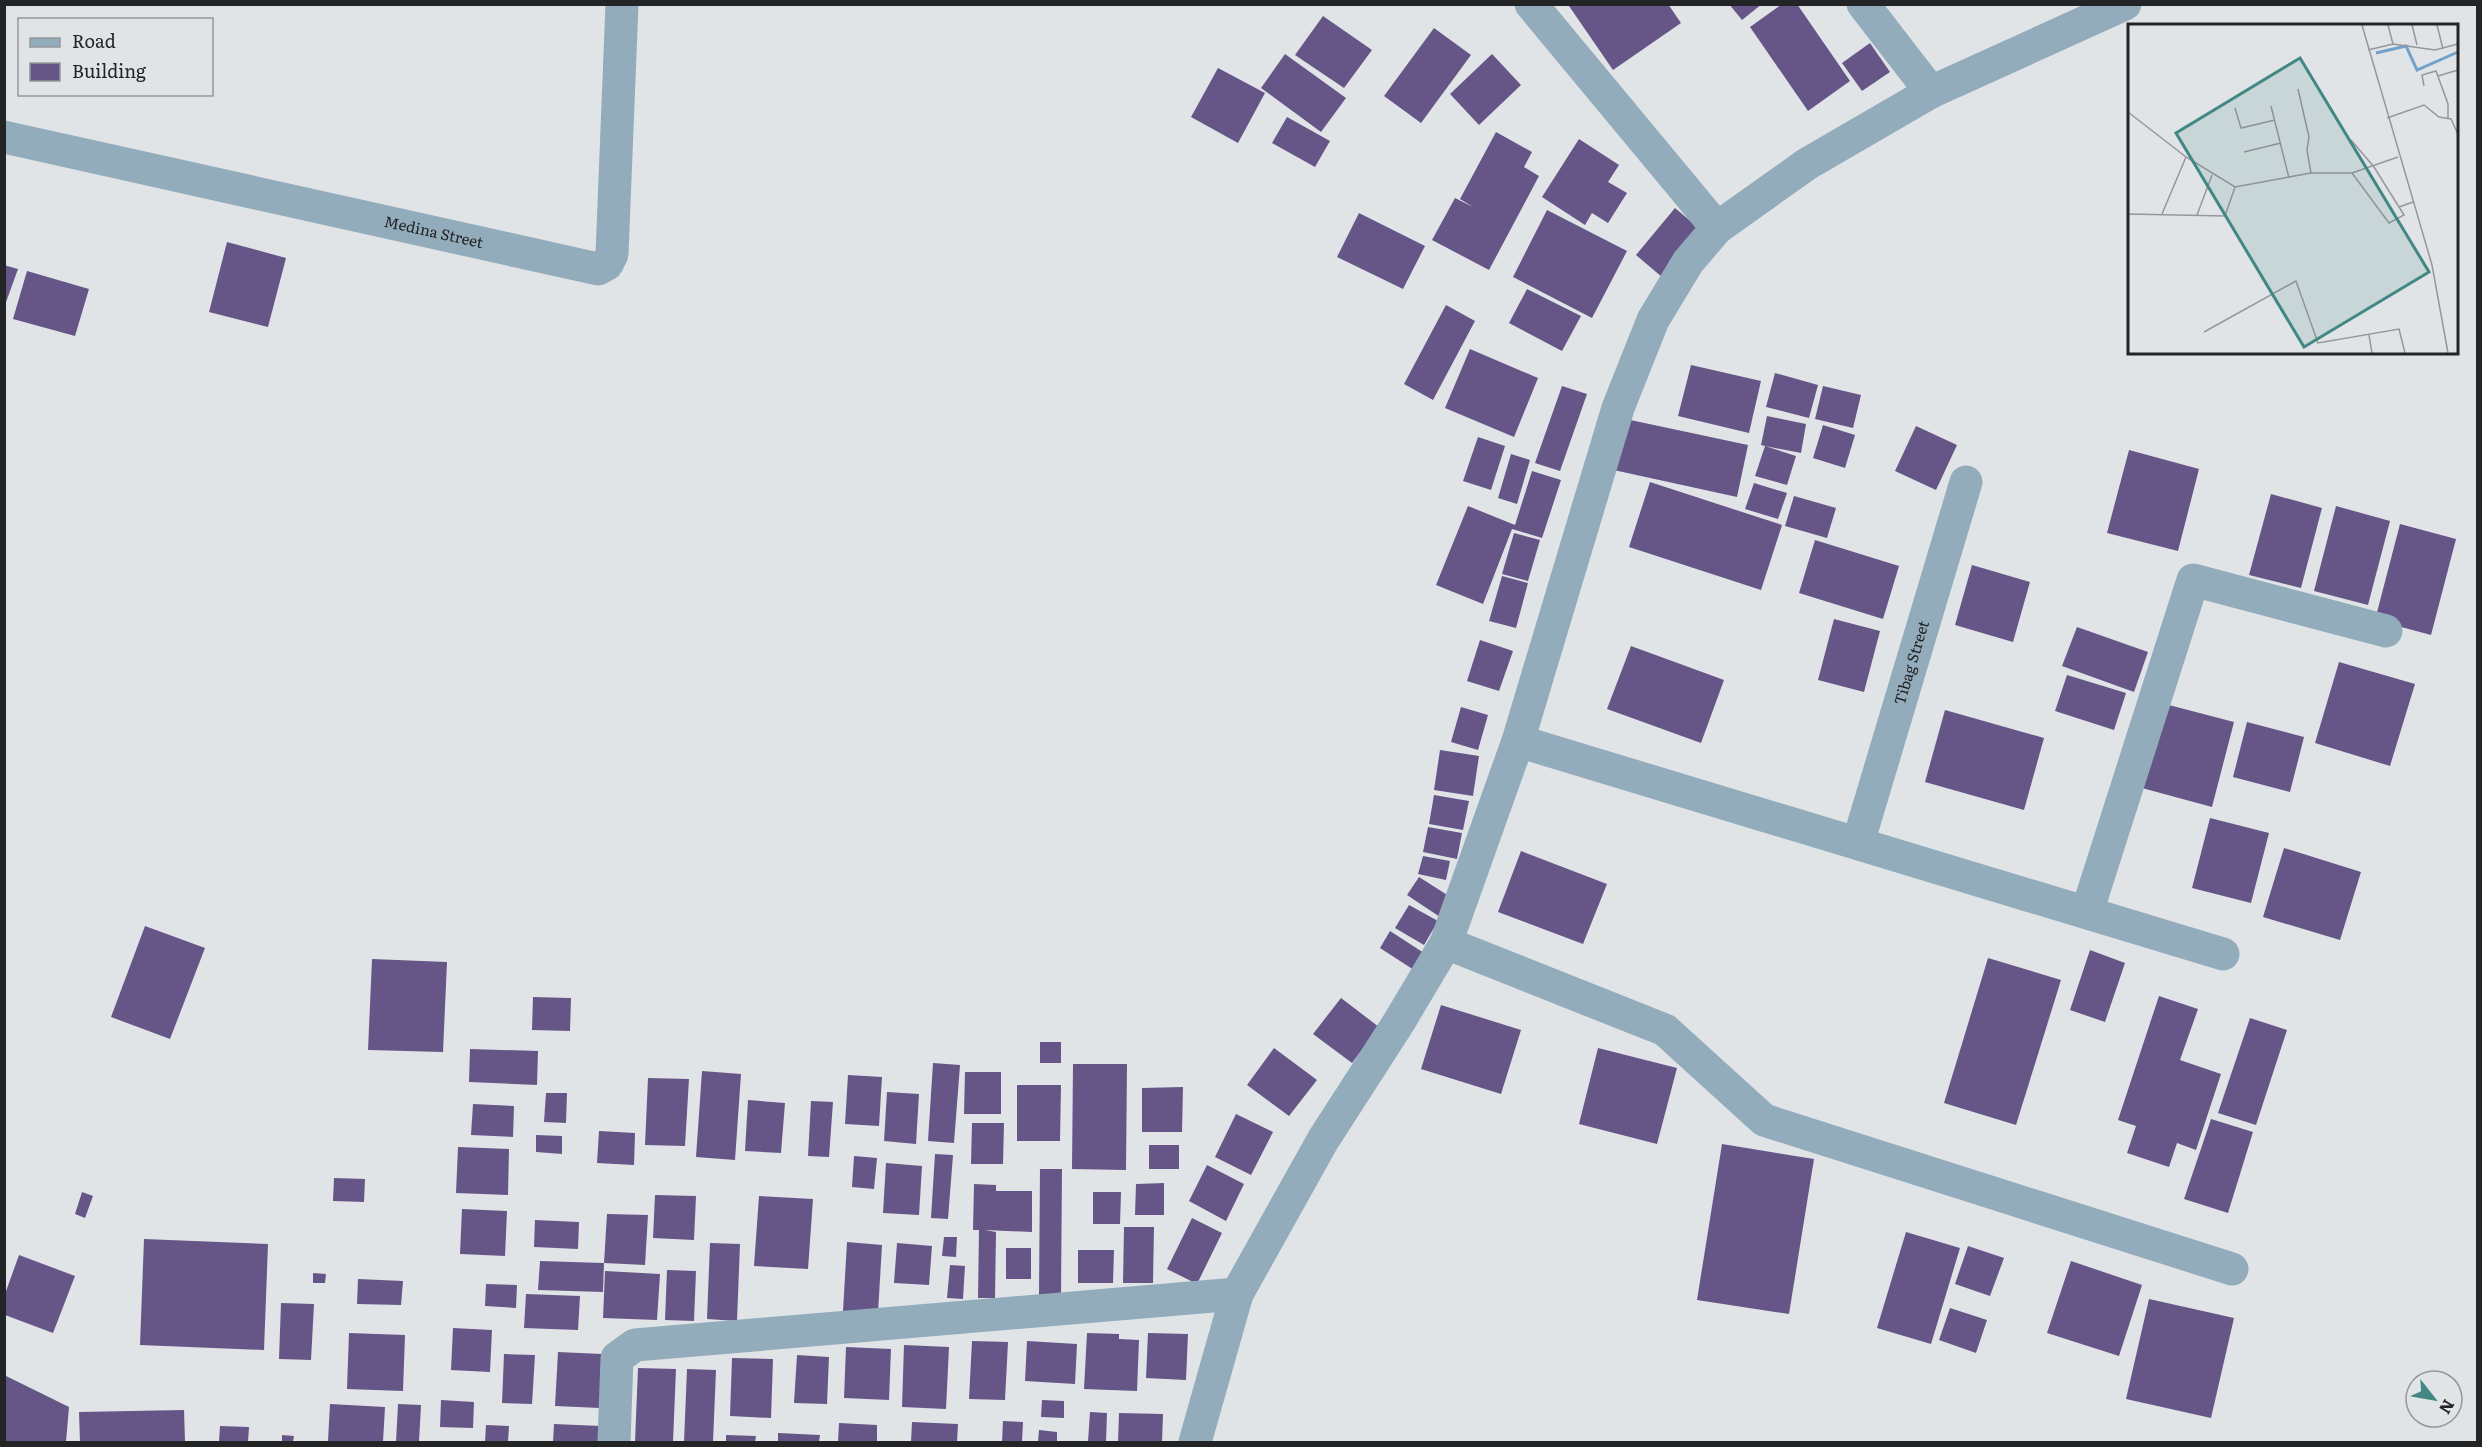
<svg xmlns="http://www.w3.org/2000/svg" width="2482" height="1447" font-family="Literata,serif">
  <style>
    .building { fill: #665688 }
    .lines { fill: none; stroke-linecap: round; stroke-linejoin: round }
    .minor { stroke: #93acbc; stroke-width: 33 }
    .tertiary { stroke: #93acbc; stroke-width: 33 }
    .labels { text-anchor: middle; stroke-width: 6; stroke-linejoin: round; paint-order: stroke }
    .street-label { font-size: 15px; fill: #232425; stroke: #e1e4e7 }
    .inset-river { fill: none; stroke: #72a1cb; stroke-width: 3 }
    .inset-road { fill: none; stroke: #959799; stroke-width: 1.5 }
    .view { fill: #418884; fill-opacity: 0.15; stroke: #418884; stroke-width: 3 }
    .inset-edge { fill: none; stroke: #232425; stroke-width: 3 }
  </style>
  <rect width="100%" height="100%" fill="#e1e4e7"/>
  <g class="building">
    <path d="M 1571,4 L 1668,4 L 1681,23 L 1613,70 L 1569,6 Z"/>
    <path d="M 1729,4 L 1762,4 L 1742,20 Z"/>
    <path d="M 1782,4 L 1797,4 L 1850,81 L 1808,111 L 1750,27 Z"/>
    <path d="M 1323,16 L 1372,50 L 1344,88 L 1295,55 Z"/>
    <path d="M 1434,28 L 1471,55 L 1421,123 L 1384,96 Z"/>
    <path d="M 1870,43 L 1890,72 L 1862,91 L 1842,63 Z"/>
    <path d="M 1285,54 L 1346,98 L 1321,132 L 1261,88 Z"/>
    <path d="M 1492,54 L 1521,85 L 1479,125 L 1450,94 Z"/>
    <path d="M 1218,68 L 1265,93 L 1238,143 L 1191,117 Z"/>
    <path d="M 1287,117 L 1330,141 L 1315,167 L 1272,143 Z"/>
    <path d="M 1496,132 L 1532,152 L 1524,167 L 1539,176 L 1489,270 L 1432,240 L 1455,198 L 1473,207 L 1460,199 Z"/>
    <path d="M 1579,139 L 1619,165 L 1608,182 L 1627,193 L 1608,223 L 1592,213 L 1585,225 L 1542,197 Z"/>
    <path d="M 1675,208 L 1701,230 L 1662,277 L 1636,255 Z"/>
    <path d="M 1547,210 L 1627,251 L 1592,318 L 1513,277 Z"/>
    <path d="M 1359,213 L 1425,246 L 1403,289 L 1337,257 Z"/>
    <path d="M 227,242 L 286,258 L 268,327 L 209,312 Z"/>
    <path d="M 4,265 L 18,269 L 5,305 L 4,305 Z"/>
    <path d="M 27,271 L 89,289 L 75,336 L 13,319 Z"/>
    <path d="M 1527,289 L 1581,316 L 1562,351 L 1509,323 Z"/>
    <path d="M 1446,305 L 1475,321 L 1433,400 L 1404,384 Z"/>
    <path d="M 1470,349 L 1538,378 L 1514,437 L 1445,408 Z"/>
    <path d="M 1691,365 L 1761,381 L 1749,433 L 1678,416 Z"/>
    <path d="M 1775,373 L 1818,385 L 1809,418 L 1766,407 Z"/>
    <path d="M 1562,386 L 1587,394 L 1560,471 L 1535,463 Z"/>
    <path d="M 1823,386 L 1861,395 L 1853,428 L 1815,419 Z"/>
    <path d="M 1767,416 L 1806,424 L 1801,453 L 1765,446 L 1796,456 L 1787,485 L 1755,476 L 1765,446 L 1761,445 Z"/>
    <path d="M 1621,418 L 1748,445 L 1737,497 L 1609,469 Z"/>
    <path d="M 1823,425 L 1855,435 L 1845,468 L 1813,458 Z"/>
    <path d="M 1916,426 L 1957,445 L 1936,490 L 1895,471 Z"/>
    <path d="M 1478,437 L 1505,446 L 1491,490 L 1463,481 Z"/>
    <path d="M 2129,450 L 2199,469 L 2178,551 L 2107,533 Z"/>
    <path d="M 1511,454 L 1530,460 L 1517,504 L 1498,498 Z"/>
    <path d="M 1532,471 L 1561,480 L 1542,538 L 1512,529 L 1483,604 L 1436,585 L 1468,506 L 1515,525 Z"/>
    <path d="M 1650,482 L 1782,525 L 1761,590 L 1629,547 Z"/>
    <path d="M 1754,483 L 1787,493 L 1778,519 L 1745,509 Z"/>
    <path d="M 2271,494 L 2322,508 L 2301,588 L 2249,575 Z"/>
    <path d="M 1794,496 L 1836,508 L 1827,538 L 1785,526 Z"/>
    <path d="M 2336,506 L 2390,521 L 2368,605 L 2314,591 Z"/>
    <path d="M 2400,524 L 2456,539 L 2431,635 L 2375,620 Z"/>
    <path d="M 1514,533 L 1540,540 L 1528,581 L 1502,574 Z"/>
    <path d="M 1815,540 L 1899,566 L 1883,619 L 1799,593 Z"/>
    <path d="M 1972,565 L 2030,582 L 2013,642 L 1955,625 Z"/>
    <path d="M 1502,576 L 1528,583 L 1516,628 L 1489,621 Z"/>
    <path d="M 1834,619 L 1880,631 L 1864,692 L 1818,680 Z"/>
    <path d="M 2077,627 L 2148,652 L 2134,692 L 2062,666 Z"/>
    <path d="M 1480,640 L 1513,651 L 1499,691 L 1467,681 Z"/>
    <path d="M 1631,646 L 1724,680 L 1701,743 L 1607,709 Z"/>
    <path d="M 2339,662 L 2415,684 L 2390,766 L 2315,743 Z"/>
    <path d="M 2067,675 L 2126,693 L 2114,730 L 2055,711 Z"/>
    <path d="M 2165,704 L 2234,722 L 2212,807 L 2142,788 Z"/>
    <path d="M 1461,707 L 1488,715 L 1478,750 L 1451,742 Z"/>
    <path d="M 1945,710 L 2044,738 L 2024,810 L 1925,782 Z"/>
    <path d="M 2247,722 L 2304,737 L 2290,792 L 2233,777 Z"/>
    <path d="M 1440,750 L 1479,756 L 1473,796 L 1434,790 Z"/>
    <path d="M 1434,795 L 1469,801 L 1463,830 L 1429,824 Z"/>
    <path d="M 2210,818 L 2269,833 L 2251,903 L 2192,888 Z"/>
    <path d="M 1428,827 L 1462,833 L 1457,859 L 1423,852 Z"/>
    <path d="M 2284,848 L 2361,872 L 2340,940 L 2263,917 Z"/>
    <path d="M 1521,851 L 1607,884 L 1583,944 L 1498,912 Z"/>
    <path d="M 1423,856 L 1450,861 L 1446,880 L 1418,874 Z"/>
    <path d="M 1419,877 L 1452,898 L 1440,917 L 1407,895 Z"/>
    <path d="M 1409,905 L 1438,921 L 1424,945 L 1395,928 Z"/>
    <path d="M 145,926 L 205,948 L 170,1039 L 111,1017 Z"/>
    <path d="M 1390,931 L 1424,953 L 1414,970 L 1380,948 Z"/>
    <path d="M 2090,950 L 2125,963 L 2105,1022 L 2070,1010 Z"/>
    <path d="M 1988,958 L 2061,980 L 2016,1125 L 1944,1103 Z"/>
    <path d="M 372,959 L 447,962 L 443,1052 L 368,1050 Z"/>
    <path d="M 2159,996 L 2198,1009 L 2180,1060 L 2221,1074 L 2196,1150 L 2177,1143 L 2169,1167 L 2127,1153 L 2136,1126 L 2118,1120 Z"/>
    <path d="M 533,997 L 571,998 L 570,1031 L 532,1030 Z"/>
    <path d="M 1341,998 L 1379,1027 L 1352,1063 L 1313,1034 Z"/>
    <path d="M 1441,1005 L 1521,1030 L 1501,1094 L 1421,1069 Z"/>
    <path d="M 2250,1018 L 2287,1030 L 2256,1125 L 2218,1113 Z"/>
    <rect x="1040" y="1042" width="21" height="21"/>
    <path d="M 1274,1048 L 1317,1080 L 1289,1116 L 1247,1085 Z"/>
    <path d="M 1598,1048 L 1677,1068 L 1657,1144 L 1579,1124 Z"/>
    <path d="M 470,1049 L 538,1051 L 537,1085 L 469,1082 Z"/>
    <path d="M 933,1063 L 960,1065 L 954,1143 L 928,1141 Z"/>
    <path d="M 1073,1064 L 1127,1064 L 1126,1170 L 1072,1169 Z"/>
    <path d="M 702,1071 L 741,1074 L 735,1160 L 696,1157 Z"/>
    <path d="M 965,1072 L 1001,1072 L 1001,1114 L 964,1114 Z"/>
    <path d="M 848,1075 L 882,1077 L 879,1126 L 845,1124 Z"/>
    <path d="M 648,1078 L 689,1079 L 685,1146 L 645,1145 Z"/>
    <path d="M 1017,1085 L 1061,1085 L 1060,1141 L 1017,1141 Z"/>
    <path d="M 1183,1087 L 1182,1132 L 1142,1132 L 1142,1088 Z"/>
    <path d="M 887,1092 L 919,1094 L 916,1144 L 884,1141 Z"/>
    <path d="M 546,1093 L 567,1093 L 566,1123 L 544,1122 Z"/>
    <path d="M 748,1100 L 785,1103 L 781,1153 L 745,1151 Z"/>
    <path d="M 811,1101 L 833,1102 L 829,1157 L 808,1156 Z"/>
    <path d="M 473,1104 L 514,1106 L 513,1137 L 471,1135 Z"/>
    <path d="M 1236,1114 L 1273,1132 L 1251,1175 L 1215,1157 Z"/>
    <path d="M 2211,1119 L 2253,1132 L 2228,1213 L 2184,1199 Z"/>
    <path d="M 972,1123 L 1004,1123 L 1003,1164 L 971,1164 Z"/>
    <path d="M 599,1131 L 635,1133 L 634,1165 L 597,1163 Z"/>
    <path d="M 536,1135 L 562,1136 L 562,1154 L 536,1152 Z"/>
    <path d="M 1722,1144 L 1814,1159 L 1789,1314 L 1697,1300 Z"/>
    <rect x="1149" y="1145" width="30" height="24"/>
    <path d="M 458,1147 L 509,1149 L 508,1195 L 456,1193 Z"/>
    <path d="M 935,1154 L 953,1155 L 948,1219 L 931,1218 Z"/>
    <path d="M 854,1156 L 877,1158 L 874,1189 L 852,1187 Z"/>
    <path d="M 886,1163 L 922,1166 L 919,1215 L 883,1213 Z"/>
    <path d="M 1207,1165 L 1244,1184 L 1226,1221 L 1189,1201 Z"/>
    <path d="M 1040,1169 L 1062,1169 L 1061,1295 L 1039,1295 Z"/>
    <path d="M 334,1178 L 365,1179 L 364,1202 L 333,1201 Z"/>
    <path d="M 1164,1183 L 1164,1215 L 1135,1215 L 1136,1184 Z"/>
    <path d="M 974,1184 L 996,1185 L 996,1191 L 1032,1191 L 1032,1232 L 985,1230 L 996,1232 L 995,1298 L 978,1298 L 979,1230 L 973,1230 Z"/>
    <path d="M 82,1192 L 93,1196 L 85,1218 L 75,1214 Z"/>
    <path d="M 1093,1192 L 1121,1192 L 1120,1224 L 1093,1224 Z"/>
    <path d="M 655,1195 L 696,1196 L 694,1240 L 653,1238 Z"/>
    <path d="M 759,1196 L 813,1199 L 808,1269 L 754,1266 Z"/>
    <path d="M 462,1209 L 507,1211 L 505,1256 L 460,1254 Z"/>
    <path d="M 607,1214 L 648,1215 L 645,1265 L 604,1263 Z"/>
    <path d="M 1192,1218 L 1222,1233 L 1197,1284 L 1167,1269 Z"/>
    <path d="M 535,1220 L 579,1222 L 578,1249 L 534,1247 Z"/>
    <path d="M 1124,1227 L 1154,1227 L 1153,1283 L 1123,1283 Z"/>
    <path d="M 1906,1232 L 1960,1248 L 1931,1344 L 1877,1328 Z"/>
    <path d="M 944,1237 L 957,1237 L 956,1257 L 942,1256 Z"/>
    <path d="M 144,1239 L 268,1244 L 264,1350 L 140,1345 Z"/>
    <path d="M 847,1242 L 882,1245 L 878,1313 L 843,1311 Z"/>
    <path d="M 710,1243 L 740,1244 L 737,1321 L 707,1319 Z"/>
    <path d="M 897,1243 L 932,1246 L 929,1285 L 894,1283 Z"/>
    <path d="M 1968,1246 L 2004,1258 L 1990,1296 L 1955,1284 Z"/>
    <rect x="1006" y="1248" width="25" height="31"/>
    <path d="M 1078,1250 L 1114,1250 L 1113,1283 L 1078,1283 Z"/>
    <path d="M 19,1255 L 75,1276 L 53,1333 L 5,1315 L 5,1294 Z"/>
    <path d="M 540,1261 L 604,1263 L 603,1292 L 538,1290 Z"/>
    <path d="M 2071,1261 L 2142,1285 L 2119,1356 L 2047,1333 Z"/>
    <path d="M 950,1265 L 965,1266 L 963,1299 L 947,1298 Z"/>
    <path d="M 667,1270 L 696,1271 L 694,1321 L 665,1320 Z"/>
    <path d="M 605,1271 L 660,1274 L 657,1320 L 603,1318 Z"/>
    <path d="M 313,1273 L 326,1274 L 325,1283 L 313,1283 Z"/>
    <path d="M 358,1279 L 403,1281 L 401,1305 L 357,1304 Z"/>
    <path d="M 486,1284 L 517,1285 L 516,1308 L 485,1306 Z"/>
    <path d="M 526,1294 L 580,1296 L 578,1330 L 524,1328 Z"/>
    <path d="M 2149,1299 L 2234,1318 L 2211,1418 L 2126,1399 Z"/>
    <path d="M 281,1303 L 314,1304 L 311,1360 L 279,1359 Z"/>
    <path d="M 1950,1308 L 1987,1320 L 1976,1353 L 1939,1340 Z"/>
    <path d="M 453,1328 L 492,1330 L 490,1372 L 451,1370 Z"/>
    <path d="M 349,1333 L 405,1335 L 403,1391 L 347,1389 Z"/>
    <path d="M 1087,1333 L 1119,1334 L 1119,1339 L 1139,1340 L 1137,1391 L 1084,1389 Z"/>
    <path d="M 1148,1333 L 1188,1334 L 1186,1380 L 1146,1378 Z"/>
    <path d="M 972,1341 L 1008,1342 L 1005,1400 L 969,1399 Z"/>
    <path d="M 1027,1341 L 1077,1344 L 1075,1384 L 1025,1381 Z"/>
    <path d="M 904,1345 L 949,1347 L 946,1409 L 902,1407 Z"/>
    <path d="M 846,1347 L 891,1349 L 889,1400 L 844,1398 Z"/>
    <path d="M 558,1352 L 602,1354 L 600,1408 L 555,1406 Z"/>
    <path d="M 504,1354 L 535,1355 L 532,1404 L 502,1403 Z"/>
    <path d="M 797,1355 L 829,1357 L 827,1404 L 794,1403 Z"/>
    <path d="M 732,1358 L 773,1359 L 771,1418 L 730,1416 Z"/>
    <path d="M 638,1368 L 676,1369 L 673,1442 L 635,1442 Z"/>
    <path d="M 687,1369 L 716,1370 L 713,1442 L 684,1442 Z"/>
    <path d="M 4,1375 L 69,1407 L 66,1442 L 4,1442 Z"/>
    <path d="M 441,1400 L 474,1402 L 473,1428 L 440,1427 Z"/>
    <path d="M 1042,1400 L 1064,1401 L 1064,1418 L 1041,1417 Z"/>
    <path d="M 330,1404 L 385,1407 L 383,1442 L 328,1441 Z"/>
    <path d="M 398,1404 L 421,1405 L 419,1442 L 396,1442 Z"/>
    <path d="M 184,1410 L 185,1442 L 80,1442 L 79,1412 Z"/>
    <path d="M 1090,1412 L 1107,1413 L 1106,1442 L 1088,1442 Z"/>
    <path d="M 1119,1413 L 1163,1414 L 1162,1442 L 1118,1442 Z"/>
    <path d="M 1003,1421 L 1023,1422 L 1022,1442 L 1002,1442 Z"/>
    <path d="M 912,1422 L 958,1424 L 957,1442 L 911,1442 Z"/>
    <path d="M 839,1423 L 877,1425 L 877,1442 L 838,1442 Z"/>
    <path d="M 554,1424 L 601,1426 L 600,1442 L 553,1442 Z"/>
    <path d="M 486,1425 L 509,1426 L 508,1442 L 485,1442 Z"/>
    <path d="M 220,1426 L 249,1427 L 248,1442 L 219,1442 Z"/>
    <path d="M 1039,1430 L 1057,1432 L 1057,1442 L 1038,1442 Z"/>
    <path d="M 778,1433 L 820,1435 L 819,1442 L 778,1442 Z"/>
    <path d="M 282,1435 L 294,1436 L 293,1442 L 282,1441 Z"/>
    <path d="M 726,1435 L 756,1436 L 755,1442 L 726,1442 Z"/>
  </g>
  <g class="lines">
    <g class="minor">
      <path d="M 1531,4 L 1717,228"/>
      <path d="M 1863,4 L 1931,92"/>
      <path id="s1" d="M 4,137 L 598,269 L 607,264 L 612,254 L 622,4"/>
      <path d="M 1518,741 L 2223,954"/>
      <path id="s2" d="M 1858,843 L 1966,482"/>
      <path d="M 2087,912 L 2193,580 L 2386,631"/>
      <path d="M 1446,943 L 1665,1030 L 1764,1120 L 2232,1269"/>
      <path d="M 614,1442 L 617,1358 L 635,1345 L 1237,1294"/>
    </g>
    <path class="tertiary" d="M 1195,1442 L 1237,1294 L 1323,1140 L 1399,1022 L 1446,943 L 1518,741 L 1618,408 L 1653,320 L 1688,262 L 1717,228 L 1807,164 L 1931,92 L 2125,4"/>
  </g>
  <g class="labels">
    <g class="street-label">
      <text dy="5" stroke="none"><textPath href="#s1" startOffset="440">Medina Street</textPath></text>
      <text dy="5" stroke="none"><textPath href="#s2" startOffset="188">Tibag Street</textPath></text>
    </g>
  </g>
  <g transform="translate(2128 24)">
    <rect width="330" height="330" fill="#e1e4e7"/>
    <path class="inset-river" d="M 248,29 L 278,22 L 289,46 L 330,28"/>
    <path class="inset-road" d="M 234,1 L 304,241 L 320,329M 260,1 L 265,20M 284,1 L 289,21M 309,1 L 315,25M 240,26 L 265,20 L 307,26 L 330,20M 310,52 L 330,46M 296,62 L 294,51 L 308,47 L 320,80 L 320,94M 170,65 L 181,113 L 179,126 L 183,149M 143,82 L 161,154M 107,84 L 113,104 L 147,96M 0,88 L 58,133 L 107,163 L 183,149 L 224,149 L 270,133M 259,94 L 296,81 L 311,93 L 323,95 L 330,110M 223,116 L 246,143 L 271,183M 116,128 L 153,119M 224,149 L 261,199 L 276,191 L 271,183 L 285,178M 0,190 L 97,192 L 107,163M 34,190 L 58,133M 69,191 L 84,151M 76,308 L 168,257 L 190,319 L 271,305 L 277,329M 241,311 L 244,329"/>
    <path class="view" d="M 172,34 L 301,248 L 176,323 L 48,109 Z"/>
    <rect width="330" height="330" class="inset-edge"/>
  </g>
  <rect width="2482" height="1447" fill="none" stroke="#232425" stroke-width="12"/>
  <rect x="18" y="18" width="195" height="78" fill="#e1e4e7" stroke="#959799" stroke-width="1.5"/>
  <rect x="30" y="38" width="30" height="9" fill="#93acbc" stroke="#959799" stroke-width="1.5"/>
  <text x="72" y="48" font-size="18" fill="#232425">Road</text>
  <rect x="30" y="63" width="30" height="18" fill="#665688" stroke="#959799" stroke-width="1.5"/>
  <text x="72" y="78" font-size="18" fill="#232425">Building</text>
  <g transform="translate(2434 1399) rotate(121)"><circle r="28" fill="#e1e4e7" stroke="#959799" stroke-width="1.5"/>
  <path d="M0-4.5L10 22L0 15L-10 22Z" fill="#418884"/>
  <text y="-9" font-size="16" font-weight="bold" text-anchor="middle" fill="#232425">N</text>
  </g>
</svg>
